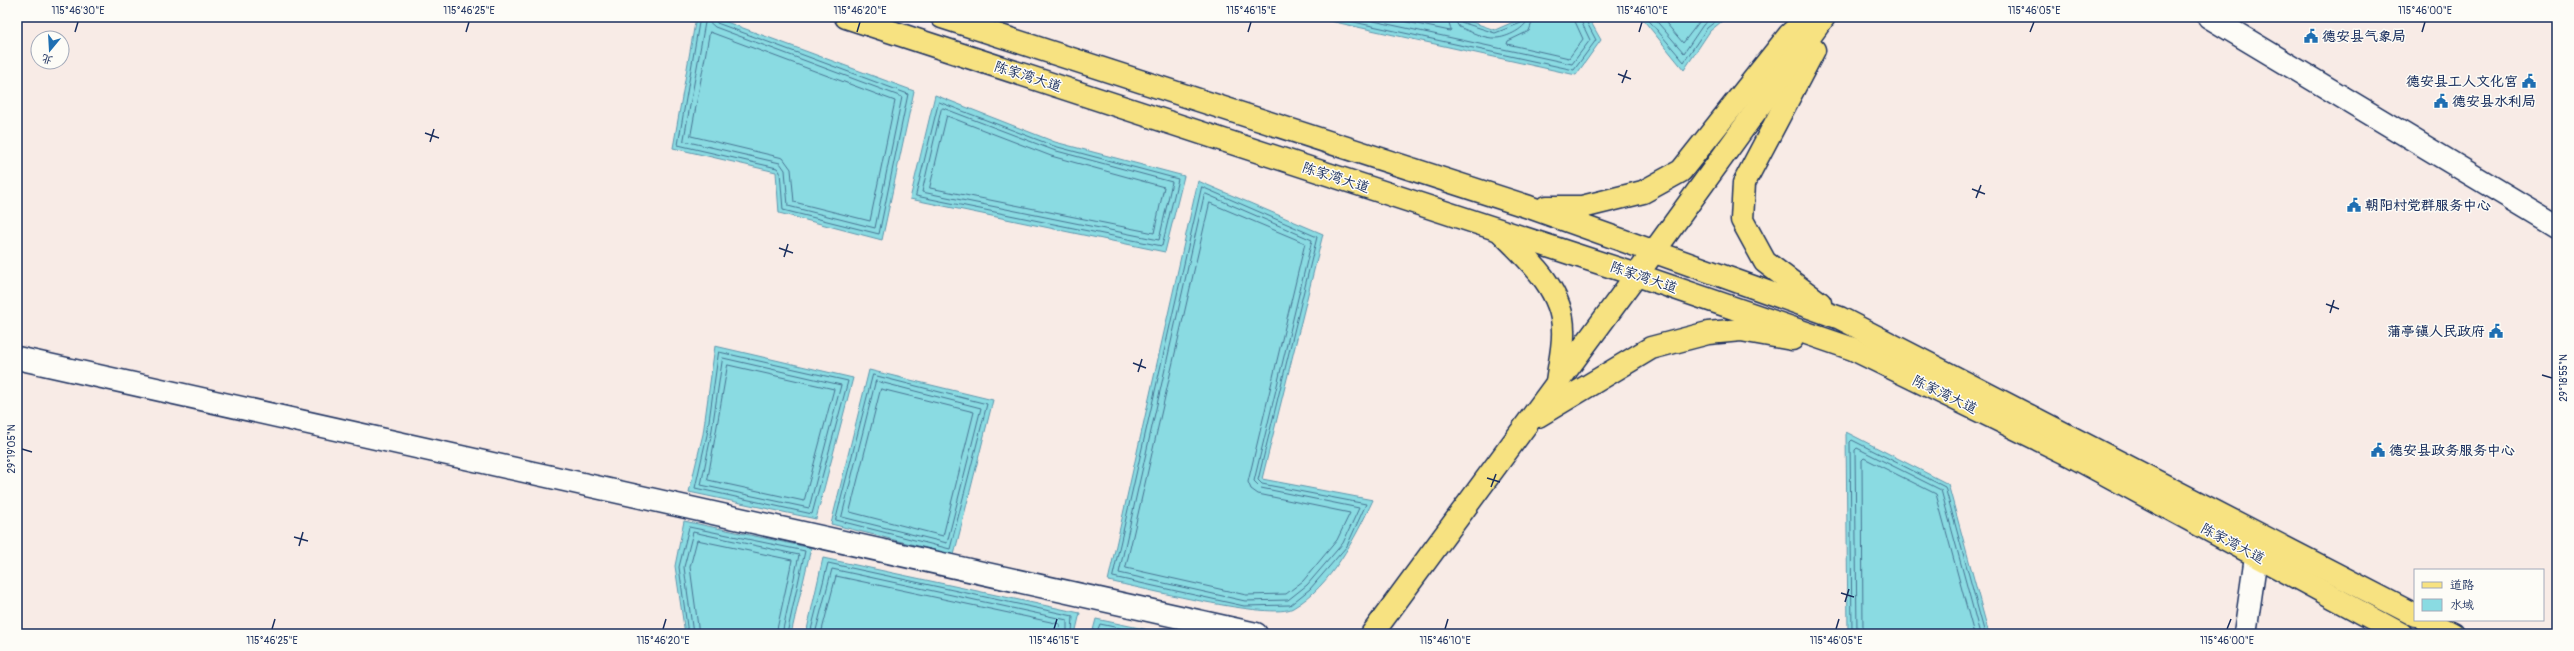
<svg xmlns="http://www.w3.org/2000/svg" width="2574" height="651" font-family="Pangolin,'LXGW WenKai TC',sans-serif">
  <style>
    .water { fill: #8adbe2; stroke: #5e96ad }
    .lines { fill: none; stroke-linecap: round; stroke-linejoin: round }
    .shore { stroke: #477493; stroke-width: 1 }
    .minor-casing { stroke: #1b2f5e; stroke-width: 25 }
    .major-casing { stroke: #1b2f5e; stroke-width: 25 }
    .minor { stroke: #fdfcf7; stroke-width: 22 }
    .major { stroke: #f7e281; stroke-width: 22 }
    .ticks { fill: none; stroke: #1b2f5e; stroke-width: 1.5 }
    .labels { text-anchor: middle; stroke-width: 3; stroke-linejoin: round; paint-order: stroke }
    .poi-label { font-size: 14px; font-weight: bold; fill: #1b2f5e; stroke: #fdfcf7; text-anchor: start }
    .street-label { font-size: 14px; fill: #1b2f5e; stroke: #fdfcf7 }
    .neatline { fill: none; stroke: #1b2f5e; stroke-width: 1.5 }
    .ticks-label { font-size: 10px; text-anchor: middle; fill: #1b2f5e }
  </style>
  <rect width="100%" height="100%" fill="#f8ebe6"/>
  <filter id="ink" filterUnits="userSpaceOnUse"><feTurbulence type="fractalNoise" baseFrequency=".025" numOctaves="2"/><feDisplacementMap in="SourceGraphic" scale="8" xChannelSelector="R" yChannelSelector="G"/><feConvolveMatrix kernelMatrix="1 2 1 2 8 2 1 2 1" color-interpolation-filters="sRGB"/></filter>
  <g filter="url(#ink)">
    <g class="water">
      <path d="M 696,17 L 713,17 L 914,91 L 882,240 L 779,213 L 776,172 L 673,148 Z"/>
      <path d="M 1312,17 L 1457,17 L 1495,30 L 1520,19 L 1518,17 L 1588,17 L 1601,40 L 1576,75 Z"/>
      <path d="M 1641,17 L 1727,17 L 1710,31 L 1684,70 Z"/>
      <path d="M 935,95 L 1055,142 L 1184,176 L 1165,252 L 910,199 Z"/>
      <path d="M 1198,181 L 1323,234 L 1262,479 L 1373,500 C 1355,538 1331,586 1293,608 C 1272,621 1138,587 1108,581 Z"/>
      <path d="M 715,346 L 853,378 L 816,519 L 689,492 L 703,434 Z"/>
      <path d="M 869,370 L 993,400 L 954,555 L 831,524 Z"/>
      <path d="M 1846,432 L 1948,484 L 1989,634 L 1848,634 Z"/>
      <path d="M 684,521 L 811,548 L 791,634 L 685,634 L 675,566 Z"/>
      <path d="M 823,558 L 1080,613 L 1075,634 L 806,634 Z"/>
      <path d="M 1096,619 L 1168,634 L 1092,634 Z"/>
    </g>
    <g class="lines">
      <g class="shore">
        <path d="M 700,17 L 678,145 L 777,168 L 780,172 L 783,210 L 879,234 L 908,94 L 717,23 L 714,17"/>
        <path d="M 1331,17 L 1574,70 L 1596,40 L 1584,17"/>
        <path d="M 1355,17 L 1572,64 L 1590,40 L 1579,17"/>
        <path d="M 1383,17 L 1450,31 L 1451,29 L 1447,17"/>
        <path d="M 1453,17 L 1459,27 C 1469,31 1485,39 1496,38 C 1506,38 1528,28 1528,17"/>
        <path d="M 1458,17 L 1461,22 L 1495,33 L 1521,23 L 1523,17"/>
        <path d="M 1534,17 L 1529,31 L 1508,41 L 1507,44 L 1569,58 L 1583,39 L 1573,17"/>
        <path d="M 1646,17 L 1684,62 L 1707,28 L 1721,17"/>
        <path d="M 1653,17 L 1684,53 L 1703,25 L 1713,17"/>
        <path d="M 1661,17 L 1683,43 L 1703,17"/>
        <path d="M 706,19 L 715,27 L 902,97 L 875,228 L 788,206 L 785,170 L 780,163 L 684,141 Z"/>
        <path d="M 710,32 L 895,101 L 870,221 L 794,202 L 791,169 L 783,158 L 691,136 Z"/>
        <path d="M 939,102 L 1054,146 L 1178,179 L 1162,246 L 916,196 Z"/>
        <path d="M 943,108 L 1053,150 L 1172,182 L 1159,240 L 922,192 L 941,110 Z"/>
        <path d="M 947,116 L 1051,156 L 1164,187 L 1154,233 L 930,188 Z"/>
        <path d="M 1202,187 L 1317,237 L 1258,480 L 1262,484 L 1366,504 L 1347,546 L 1310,589 L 1290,605 L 1244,606 L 1113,577 Z"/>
        <path d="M 1206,194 L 1312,240 L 1254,481 L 1261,488 L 1359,508 L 1343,543 L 1307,585 L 1288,600 L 1245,601 L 1119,573 L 1204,196 Z"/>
        <path d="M 1210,203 L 1305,243 L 1248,482 L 1251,489 L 1258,494 L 1350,513 L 1337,540 L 1303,581 L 1286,594 L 1246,595 L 1126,568 Z"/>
        <path d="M 719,352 L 848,381 L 812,514 L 695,488 L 707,435 Z"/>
        <path d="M 723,358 L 841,385 L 809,508 L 701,485 L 711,436 Z"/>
        <path d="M 728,365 L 834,389 L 804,501 L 708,480 Z"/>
        <path d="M 873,375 L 987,404 L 950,549 L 836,520 Z"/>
        <path d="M 876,381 L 981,408 L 947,543 L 842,517 Z"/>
        <path d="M 881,389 L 974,412 L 943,536 L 850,512 Z"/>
        <path d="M 688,634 L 679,567 L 689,527 L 805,551 L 787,634"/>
        <path d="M 693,634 L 684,567 L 693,532 L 799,555 L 782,634"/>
        <path d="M 699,634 L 690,567 L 697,540 L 792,560 L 776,634"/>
        <path d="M 810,634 L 828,563 L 1073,616 L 1072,634"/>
        <path d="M 815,634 L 832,569 L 1067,620 L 1067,634"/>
        <path d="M 821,634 L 836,576 L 1060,624 L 1061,634"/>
        <path d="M 1096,634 L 1100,624 L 1148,634"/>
        <path d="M 1852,634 L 1850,442 L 1852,440 L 1945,487 L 1985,634"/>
        <path d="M 1857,634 L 1855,450 L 1857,448 L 1941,490 L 1980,634"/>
        <path d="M 1863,634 L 1862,460 L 1864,458 L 1936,494 L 1974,634"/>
      </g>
      <defs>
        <g id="minor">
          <path d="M 2209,17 L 2557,226"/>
          <path d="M 17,358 L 1256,634"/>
          <path d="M 2245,634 L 2256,556"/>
        </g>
        <g id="major">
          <path d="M 846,17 L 1637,275 L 1853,349 L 2072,456 L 2401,634"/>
          <path d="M 942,17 L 1529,207 L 1840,318 L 2415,615"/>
          <path d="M 1814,50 L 1744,183 L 1742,220 L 1765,262 L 1820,303"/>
          <path d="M 1546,207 L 1582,207 L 1643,192 L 1681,171 L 1789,35 L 1809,17"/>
          <path d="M 1502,233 C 1528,259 1563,290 1563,330 C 1564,346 1559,365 1557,382"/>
          <path d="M 1538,416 L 1651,348 L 1708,333 L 1741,330 L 1792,339"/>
          <path d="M 2425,620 L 2452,634"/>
          <path d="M 1372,634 L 1655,250 L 1824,17"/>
        </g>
      </defs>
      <use href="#minor" class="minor-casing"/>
      <use href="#major" class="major-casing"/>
      <use href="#minor" class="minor"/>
      <use href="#major" class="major"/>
    </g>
  </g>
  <path class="ticks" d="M 75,32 L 78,22M 466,32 L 469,22M 857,32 L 860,22M 1248,32 L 1251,22M 1639,32 L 1642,22M 2030,32 L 2034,22M 2422,32 L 2425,22M 1618,74 L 1631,79M 1622,83 L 1627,70M 425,133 L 439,138M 430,142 L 434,129M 1972,189 L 1985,194M 1976,198 L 1981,185M 779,248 L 793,253M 784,257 L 788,244M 2326,304 L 2339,309M 2330,313 L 2334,300M 1133,363 L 1146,368M 1138,372 L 1142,359M 2542,375 L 2552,378M 22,449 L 32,452M 1487,478 L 1500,482M 1491,487 L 1496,474M 294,537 L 308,541M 299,546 L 303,532M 1841,593 L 1854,597M 1845,602 L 1849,589M 272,629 L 275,619M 663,629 L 666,619M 1054,629 L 1057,619M 1445,629 L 1448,619M 1836,629 L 1839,619M 2227,629 L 2231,619"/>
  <defs>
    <symbol id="civic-bare" viewBox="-9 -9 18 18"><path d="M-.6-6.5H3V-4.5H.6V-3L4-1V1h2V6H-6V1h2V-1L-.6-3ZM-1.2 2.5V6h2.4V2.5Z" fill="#1f6fb2" stroke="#fdfcf7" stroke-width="2.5" paint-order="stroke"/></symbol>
  </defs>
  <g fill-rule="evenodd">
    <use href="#civic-bare" x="2301" y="26" width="20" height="20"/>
    <use href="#civic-bare" x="2519" y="71" width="20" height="20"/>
    <use href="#civic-bare" x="2431" y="91" width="20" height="20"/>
    <use href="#civic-bare" x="2344" y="195" width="20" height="20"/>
    <use href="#civic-bare" x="2486" y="321" width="20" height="20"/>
    <use href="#civic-bare" x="2368" y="440" width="20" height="20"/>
  </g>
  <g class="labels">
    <g class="poi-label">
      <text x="2322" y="41">德安县气象局</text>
      <text x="2518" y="86" text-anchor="end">德安县工人文化宫</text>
      <text x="2452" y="106">德安县水利局</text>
      <text x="2365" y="210">朝阳村党群服务中心</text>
      <text x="2485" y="336" text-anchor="end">蒲亭镇人民政府</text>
      <text x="2389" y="455">德安县政务服务中心</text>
    </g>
    <g class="street-label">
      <text transform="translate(1028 76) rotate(18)" y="5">陈家湾大道</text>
      <text transform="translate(1336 177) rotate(18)" y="5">陈家湾大道</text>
      <text transform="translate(1644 277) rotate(19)" y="5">陈家湾大道</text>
      <text transform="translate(1945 394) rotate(26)" y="5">陈家湾大道</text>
      <text transform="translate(2233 543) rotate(28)" y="5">陈家湾大道</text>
    </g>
  </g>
  <rect width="2574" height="651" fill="none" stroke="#fdfcf7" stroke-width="44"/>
  <rect x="2414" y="569" width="130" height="52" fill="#fdfcf7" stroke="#a3aaba"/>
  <rect x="2422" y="582" width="20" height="6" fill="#f7e281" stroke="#a3aaba"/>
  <text x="2450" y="589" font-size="12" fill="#1b2f5e">道路</text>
  <rect x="2422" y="599" width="20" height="12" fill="#8adbe2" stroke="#a3aaba"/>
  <text x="2450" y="609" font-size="12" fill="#1b2f5e">水域</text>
  <g transform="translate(50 50) rotate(198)"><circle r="19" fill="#fdfcf7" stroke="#a3aaba"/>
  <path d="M0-3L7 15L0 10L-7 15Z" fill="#1f6fb2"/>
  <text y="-6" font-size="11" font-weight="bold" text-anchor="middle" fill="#1b2f5e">北</text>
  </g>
  <rect x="22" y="22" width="2530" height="607" class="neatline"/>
  <g class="ticks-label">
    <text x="78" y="14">115°46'30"E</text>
    <text x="469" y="14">115°46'25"E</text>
    <text x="860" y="14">115°46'20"E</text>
    <text x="1251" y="14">115°46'15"E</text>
    <text x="1642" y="14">115°46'10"E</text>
    <text x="2034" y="14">115°46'05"E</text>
    <text x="2425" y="14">115°46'00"E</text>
    <text transform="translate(2563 378) rotate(-90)" y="4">29°18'55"N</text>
    <text transform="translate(11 449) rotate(-90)" y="4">29°19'05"N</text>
    <text x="272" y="644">115°46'25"E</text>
    <text x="663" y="644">115°46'20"E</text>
    <text x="1054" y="644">115°46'15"E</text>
    <text x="1445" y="644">115°46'10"E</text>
    <text x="1836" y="644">115°46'05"E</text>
    <text x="2227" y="644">115°46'00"E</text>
  </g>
</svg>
